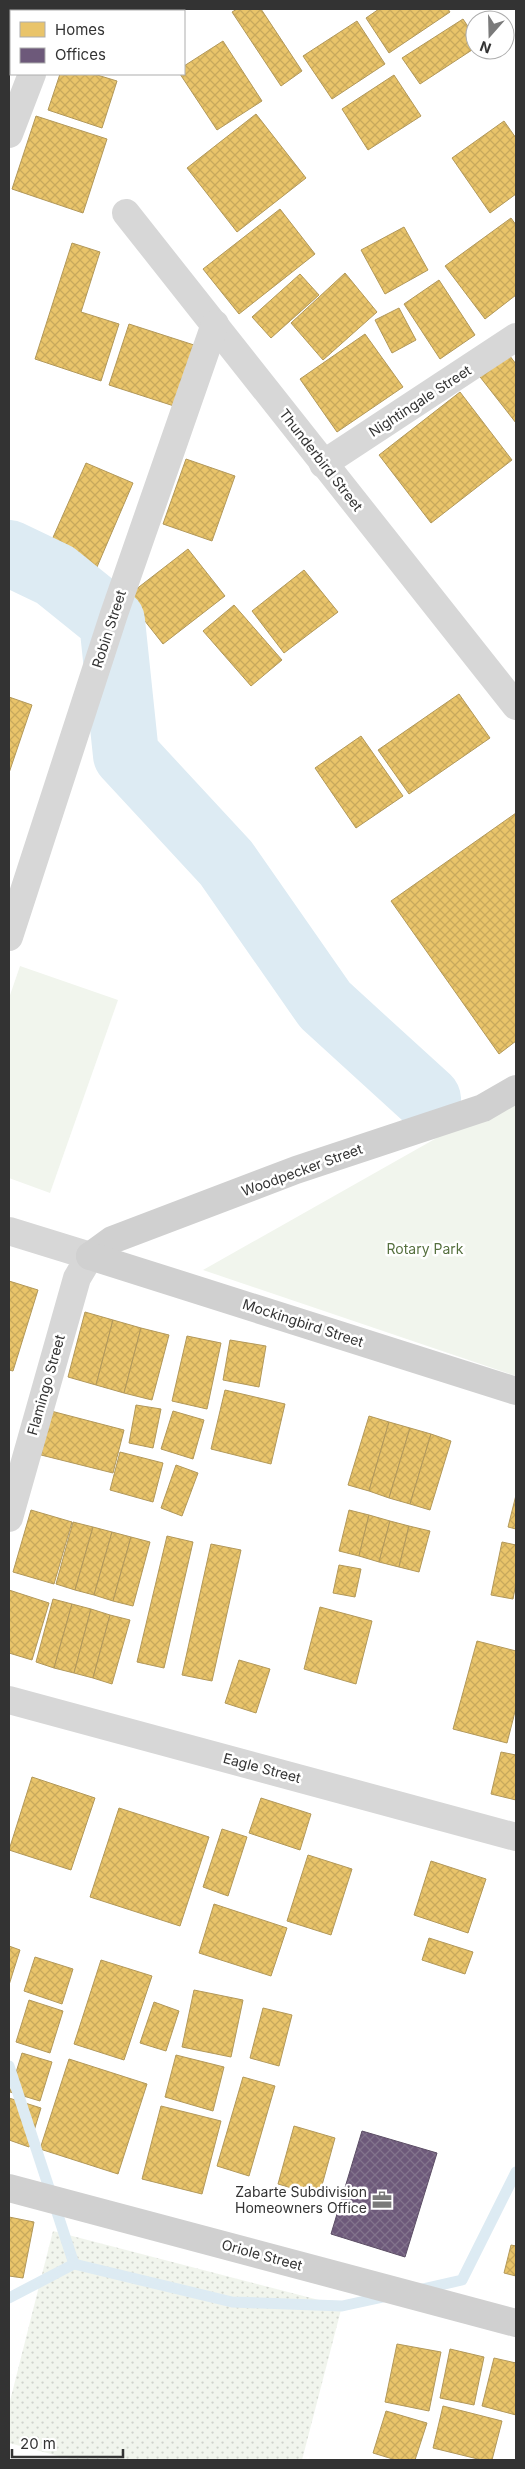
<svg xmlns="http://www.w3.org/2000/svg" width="525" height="2469" font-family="Inter,sans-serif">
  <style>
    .grass { fill: url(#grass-dots) }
    .park { fill: #f1f5ed }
    .homes { fill: url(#homes-cross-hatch); stroke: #b2985a }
    .offices { fill: url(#offices-cross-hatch); stroke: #5c4e65 }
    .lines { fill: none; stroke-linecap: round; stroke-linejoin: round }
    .stream { stroke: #ddebf3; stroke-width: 11 }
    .river { stroke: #ddebf3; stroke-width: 66 }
    .street { stroke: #d7d7d7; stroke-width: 28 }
    .secondary { stroke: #d0d0d0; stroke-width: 28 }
    .labels { text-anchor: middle; stroke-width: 5; stroke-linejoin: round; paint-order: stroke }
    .street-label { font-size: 14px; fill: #333; stroke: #fff }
    .park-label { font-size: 14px; fill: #56703f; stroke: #fff }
    .poi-label { font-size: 14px; fill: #333; stroke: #fff; text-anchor: end }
  </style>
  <defs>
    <pattern id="grass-dots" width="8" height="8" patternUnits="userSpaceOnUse" patternTransform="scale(1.25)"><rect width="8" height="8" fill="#f1f5ed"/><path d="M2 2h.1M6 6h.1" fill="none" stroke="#cfd2cc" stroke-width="1.8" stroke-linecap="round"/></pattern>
    <pattern id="homes-cross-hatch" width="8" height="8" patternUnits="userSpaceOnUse" patternTransform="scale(1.25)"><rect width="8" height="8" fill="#e9c46a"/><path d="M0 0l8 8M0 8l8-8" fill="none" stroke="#c8a95c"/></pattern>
    <pattern id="offices-cross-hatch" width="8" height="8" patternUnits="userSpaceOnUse" patternTransform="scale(1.25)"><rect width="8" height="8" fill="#6d597a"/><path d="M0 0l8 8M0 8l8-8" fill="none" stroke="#82738c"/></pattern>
  </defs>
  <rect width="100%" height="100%" fill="#fff"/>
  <path class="grass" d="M 53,2231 L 342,2306 L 302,2460 L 74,2460 L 9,2443 L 9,2405 Z"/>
  <g class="park">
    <path d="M 20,966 L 118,1000 L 50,1193 L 9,1178 L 9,998 Z"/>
    <path d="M 516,1093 L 516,1376 L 203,1270 Z"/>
  </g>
  <g class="homes">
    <path d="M 99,9 L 144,9 L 143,11 L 99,11 Z"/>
    <path d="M 237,9 L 261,9 L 302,71 L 281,86 L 232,12 Z"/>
    <path d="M 379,9 L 448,9 L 450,12 L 389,53 L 366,18 Z"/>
    <path d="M 463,19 L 475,37 L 475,48 L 420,84 L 402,58 Z"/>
    <path d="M 357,21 L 385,64 L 332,99 L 303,56 Z"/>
    <path d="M 223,41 L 262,101 L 217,130 L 180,74 L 184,74 L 184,66 Z"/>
    <path d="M 60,74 L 94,74 L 117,81 L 102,128 L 48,110 Z"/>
    <path d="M 394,75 L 421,116 L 368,150 L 342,109 Z"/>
    <path d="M 256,114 L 306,178 L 237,232 L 187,168 Z"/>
    <path d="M 36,116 L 107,139 L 83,213 L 12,189 Z"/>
    <path d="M 504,121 L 516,138 L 516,194 L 490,213 L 452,158 Z"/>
    <path d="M 280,209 L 315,254 L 239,314 L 203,269 Z"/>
    <path d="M 511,218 L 516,225 L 516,295 L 485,319 L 445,266 Z"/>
    <path d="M 404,227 L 428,270 L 385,294 L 361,250 Z"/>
    <path d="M 72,243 L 100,252 L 81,312 L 119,324 L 101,381 L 35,359 Z"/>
    <path d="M 345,273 L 377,312 L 323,360 L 291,323 Z"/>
    <path d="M 300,274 L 319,295 L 271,338 L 252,317 Z"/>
    <path d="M 439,280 L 475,335 L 440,359 L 404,304 Z"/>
    <path d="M 399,308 L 416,340 L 392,353 L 375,320 Z"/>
    <path d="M 129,324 L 194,345 L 174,406 L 109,385 Z"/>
    <path d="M 365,334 L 403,387 L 337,432 L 300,379 Z"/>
    <path d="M 506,351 L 516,364 L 516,423 L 477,373 Z"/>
    <path d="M 460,392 L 512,460 L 431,523 L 379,455 Z"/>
    <path d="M 186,459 L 235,476 L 212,541 L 163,524 Z"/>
    <path d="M 86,463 L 133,483 L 91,581 L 43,560 Z"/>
    <path d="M 188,549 L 225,596 L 163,644 L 126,597 Z"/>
    <path d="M 304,570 L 338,612 L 284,653 L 252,611 Z"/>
    <path d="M 234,605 L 282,660 L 251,686 L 203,631 Z"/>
    <path d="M 459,694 L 490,738 L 409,794 L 378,750 Z"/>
    <path d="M 9,697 L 32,705 L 9,773 Z"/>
    <path d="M 361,736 L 403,796 L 356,828 L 315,768 Z"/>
    <path d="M 516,813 L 516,1041 L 499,1054 L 391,901 Z"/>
    <path d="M 9,1281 L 38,1290 L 13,1371 L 9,1370 Z"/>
    <path d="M 85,1312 L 113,1320 L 96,1385 L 68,1377 Z"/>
    <path d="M 113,1320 L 141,1328 L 124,1393 L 96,1385 Z"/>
    <path d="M 141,1328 L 169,1335 L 152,1400 L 124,1393 Z"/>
    <path d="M 187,1336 L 221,1343 L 207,1409 L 172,1401 Z"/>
    <path d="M 230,1340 L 266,1346 L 259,1387 L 223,1380 Z"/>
    <path d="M 225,1390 L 285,1404 L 271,1464 L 211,1449 Z"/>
    <path d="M 136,1405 L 161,1409 L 153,1448 L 129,1443 Z"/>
    <path d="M 51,1411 L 124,1430 L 113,1473 L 41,1455 Z"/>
    <path d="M 173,1411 L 204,1420 L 193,1459 L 161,1449 Z"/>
    <path d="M 369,1416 L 389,1422 L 369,1491 L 348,1485 Z"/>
    <path d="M 389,1422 L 410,1428 L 389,1498 L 369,1491 Z"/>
    <path d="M 410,1428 L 431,1434 L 410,1504 L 389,1498 Z"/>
    <path d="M 431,1434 L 451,1441 L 430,1510 L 410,1504 Z"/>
    <path d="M 120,1452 L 163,1463 L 153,1502 L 110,1490 Z"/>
    <path d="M 176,1465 L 198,1473 L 182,1516 L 161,1508 Z"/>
    <path d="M 516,1495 L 516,1529 L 508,1527 Z"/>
    <path d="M 31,1510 L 72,1522 L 54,1584 L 13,1572 Z"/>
    <path d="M 349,1510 L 369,1515 L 359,1556 L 339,1551 Z"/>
    <path d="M 369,1515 L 390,1521 L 379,1562 L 359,1556 Z"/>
    <path d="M 390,1521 L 409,1526 L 399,1567 L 379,1562 Z"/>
    <path d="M 73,1522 L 93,1527 L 75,1590 L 56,1584 Z"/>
    <path d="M 409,1526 L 430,1531 L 419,1572 L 399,1567 Z"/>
    <path d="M 93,1527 L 112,1532 L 94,1595 L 75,1590 Z"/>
    <path d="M 112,1532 L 131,1537 L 113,1601 L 94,1595 Z"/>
    <path d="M 167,1536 L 193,1542 L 164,1668 L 137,1662 Z"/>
    <path d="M 131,1537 L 150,1542 L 133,1606 L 113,1601 Z"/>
    <path d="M 502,1542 L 516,1545 L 516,1583 L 513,1599 L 491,1595 Z"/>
    <path d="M 211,1544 L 241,1550 L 212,1681 L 182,1675 Z"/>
    <path d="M 339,1565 L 361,1569 L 355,1597 L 333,1593 Z"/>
    <path d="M 9,1590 L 49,1603 L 32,1660 L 9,1653 Z"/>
    <path d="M 53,1599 L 72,1604 L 54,1668 L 36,1662 Z"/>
    <path d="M 72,1604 L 91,1609 L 74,1673 L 54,1668 Z"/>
    <path d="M 320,1607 L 372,1621 L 356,1684 L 304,1669 Z"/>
    <path d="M 91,1609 L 110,1615 L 93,1678 L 74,1673 Z"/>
    <path d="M 110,1615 L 130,1620 L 112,1684 L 93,1678 Z"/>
    <path d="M 477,1641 L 516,1651 L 516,1708 L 507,1743 L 453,1729 Z"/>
    <path d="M 239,1660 L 270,1669 L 256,1713 L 225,1703 Z"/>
    <path d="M 501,1752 L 516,1755 L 516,1800 L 491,1794 Z"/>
    <path d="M 32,1777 L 95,1798 L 71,1870 L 9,1850 Z"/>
    <path d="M 261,1798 L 311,1814 L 300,1850 L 249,1833 Z"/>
    <path d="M 119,1808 L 209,1837 L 180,1926 L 90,1897 Z"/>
    <path d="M 222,1829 L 247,1837 L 228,1896 L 203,1887 Z"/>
    <path d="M 308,1855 L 352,1869 L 331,1935 L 287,1921 Z"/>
    <path d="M 431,1861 L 486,1879 L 468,1933 L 414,1915 Z"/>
    <path d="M 214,1904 L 287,1928 L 271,1976 L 199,1953 Z"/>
    <path d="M 429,1938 L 473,1952 L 465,1974 L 422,1960 Z"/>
    <path d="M 9,1946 L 20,1950 L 9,1985 Z"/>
    <path d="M 35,1957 L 73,1969 L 62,2004 L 24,1991 Z"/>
    <path d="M 101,1960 L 152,1976 L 124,2060 L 74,2044 Z"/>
    <path d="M 194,1990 L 243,2000 L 231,2057 L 182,2047 Z"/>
    <path d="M 29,2000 L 63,2011 L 50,2053 L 16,2042 Z"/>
    <path d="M 154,2002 L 179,2011 L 166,2051 L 140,2043 Z"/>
    <path d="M 263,2008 L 292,2015 L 279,2066 L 250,2058 Z"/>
    <path d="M 22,2053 L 52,2062 L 40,2101 L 10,2092 Z"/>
    <path d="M 176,2055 L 224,2067 L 213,2111 L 165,2097 Z"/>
    <path d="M 69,2059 L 147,2084 L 118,2174 L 40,2149 Z"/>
    <path d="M 243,2077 L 275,2086 L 249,2176 L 217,2166 Z"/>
    <path d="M 9,2098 L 41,2108 L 29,2147 L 9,2140 Z"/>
    <path d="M 161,2106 L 221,2121 L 202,2194 L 142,2179 Z"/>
    <path d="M 294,2126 L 335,2138 L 319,2196 L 278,2184 Z"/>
    <path d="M 9,2217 L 34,2222 L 23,2278 L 9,2276 Z"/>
    <path d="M 511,2245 L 516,2246 L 516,2276 L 504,2273 Z"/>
    <path d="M 397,2344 L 441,2352 L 429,2411 L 385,2402 Z"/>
    <path d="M 450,2349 L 484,2357 L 474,2405 L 440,2398 Z"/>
    <path d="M 494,2358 L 516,2363 L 516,2415 L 482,2406 Z"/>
    <path d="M 443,2406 L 502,2421 L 492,2460 L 482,2460 L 433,2448 Z"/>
    <path d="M 386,2411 L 427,2423 L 415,2460 L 396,2460 L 373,2453 Z"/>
  </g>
  <path class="offices" d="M 362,2131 L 437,2153 L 405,2257 L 331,2234 Z"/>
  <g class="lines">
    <g class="stream">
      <path d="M 9,2066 L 74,2264"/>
      <path d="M 418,2290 L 462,2280 L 516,2172"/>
      <path d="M 9,2298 L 74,2264 L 232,2302 L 342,2306 L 388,2296"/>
    </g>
    <path class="river" d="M 9,553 L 55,575 L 112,621 L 126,755 L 226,863 L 325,1005 L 428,1099"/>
    <g class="street">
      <path d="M 57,11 L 58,9"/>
      <path d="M 9,134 L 32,74"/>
      <path d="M 126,213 L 516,706"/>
      <path d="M 323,464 L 516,337"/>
      <path d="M 9,937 L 114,614 L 215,324"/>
      <path d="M 9,1231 L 90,1256 L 77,1278 L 9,1518"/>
      <path d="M 9,1700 L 516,1837"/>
    </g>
    <g class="secondary">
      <path d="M 90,1256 L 112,1240 L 296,1170 L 483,1108 L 516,1089"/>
      <path d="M 90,1256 L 516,1391"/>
      <path d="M 9,2188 L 516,2323"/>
    </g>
  </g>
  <defs>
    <symbol id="office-bare" viewBox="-9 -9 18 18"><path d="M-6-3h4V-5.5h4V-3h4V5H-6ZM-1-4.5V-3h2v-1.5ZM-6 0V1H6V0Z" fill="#7a7a7a" stroke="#fff" stroke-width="2.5" paint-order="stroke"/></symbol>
  </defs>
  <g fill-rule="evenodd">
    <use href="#office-bare" x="368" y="2186" width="28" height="28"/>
  </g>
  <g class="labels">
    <g class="street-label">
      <text transform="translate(420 401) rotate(-33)" y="5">Nightingale Street</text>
      <text transform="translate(321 460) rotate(52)" y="5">Thunderbird Street</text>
      <text transform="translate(109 629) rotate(-72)" y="5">Robin Street</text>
      <text transform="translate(302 1170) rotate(-20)" y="5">Woodpecker Street</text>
      <text transform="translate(303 1323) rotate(18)" y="5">Mockingbird Street</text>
      <text transform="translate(46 1385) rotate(-74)" y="5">Flamingo Street</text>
      <text transform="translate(262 1768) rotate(15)" y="5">Eagle Street</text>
      <text transform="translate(262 2255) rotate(15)" y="5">Oriole Street</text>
    </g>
    <g class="park-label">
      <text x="425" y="1254">Rotary Park</text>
    </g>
    <g class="poi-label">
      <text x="367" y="2197">Zabarte Subdivision<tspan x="367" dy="16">Homeowners Office</tspan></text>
    </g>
  </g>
  <rect width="525" height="2469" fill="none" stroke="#333333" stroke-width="20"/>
  <rect x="10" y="10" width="175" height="65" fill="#ffffff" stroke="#adadad"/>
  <rect x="20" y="22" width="25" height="15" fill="#e9c46a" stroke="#adadad"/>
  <text x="55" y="35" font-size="15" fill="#333333">Homes</text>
  <rect x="20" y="48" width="25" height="15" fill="#6d597a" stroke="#adadad"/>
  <text x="55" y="60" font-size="15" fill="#333333">Offices</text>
  <g transform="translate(490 35) rotate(200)"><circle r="24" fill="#ffffff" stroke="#adadad"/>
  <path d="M0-4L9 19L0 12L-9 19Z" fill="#7a7a7a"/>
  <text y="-8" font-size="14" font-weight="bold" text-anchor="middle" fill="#333333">N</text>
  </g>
  <path d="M12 2449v8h111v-8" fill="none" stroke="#333333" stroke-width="2.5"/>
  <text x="20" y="2449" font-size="15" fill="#333333" stroke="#ffffff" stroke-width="4" paint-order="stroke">20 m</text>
</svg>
